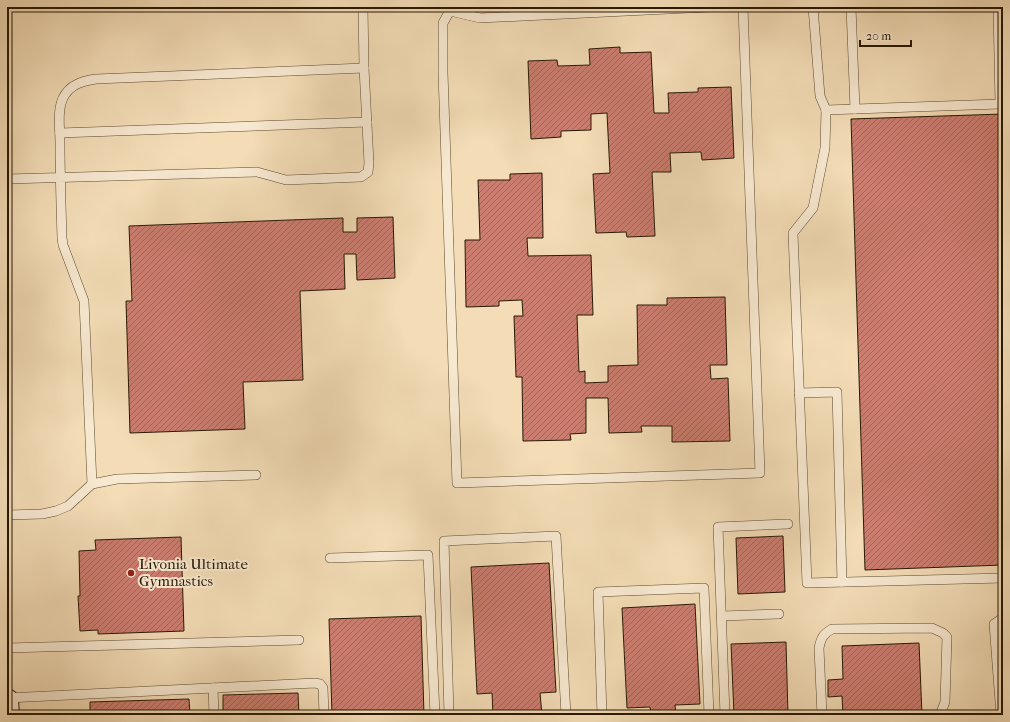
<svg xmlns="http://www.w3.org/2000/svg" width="1010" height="722" font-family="'IM FELL French Canon',serif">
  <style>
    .building { fill: url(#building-hatch); stroke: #281804 }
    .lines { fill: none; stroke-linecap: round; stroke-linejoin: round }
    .lane-casing { stroke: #5b4930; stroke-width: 10 }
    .secondary-casing { stroke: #281804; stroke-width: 24 }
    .lane { stroke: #f7e8d0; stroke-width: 9 }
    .secondary { stroke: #f7e8d0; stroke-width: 22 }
    .poi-dot { fill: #8f2418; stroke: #f7e8d0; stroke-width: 1.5 }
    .labels { text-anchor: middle; stroke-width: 4; stroke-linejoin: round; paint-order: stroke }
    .poi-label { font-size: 15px; fill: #281804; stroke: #f7e8d0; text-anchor: start }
  </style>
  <defs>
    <pattern id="building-hatch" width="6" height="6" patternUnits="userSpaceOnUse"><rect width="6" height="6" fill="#cb7d70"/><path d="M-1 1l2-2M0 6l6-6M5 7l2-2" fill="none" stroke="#a5655a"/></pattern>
  </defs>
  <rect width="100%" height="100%" fill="#f3dcb6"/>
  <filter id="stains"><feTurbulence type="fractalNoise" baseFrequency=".005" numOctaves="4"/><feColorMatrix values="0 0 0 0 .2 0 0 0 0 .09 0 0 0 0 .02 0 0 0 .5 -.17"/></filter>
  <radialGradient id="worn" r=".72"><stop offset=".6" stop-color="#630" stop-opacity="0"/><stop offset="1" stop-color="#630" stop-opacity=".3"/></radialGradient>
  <g class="building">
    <path d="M 620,47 L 620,53 L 651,52 L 654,113 L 669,113 L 668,93 L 698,92 L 698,88 L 731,87 L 734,158 L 702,160 L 701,152 L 670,153 L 671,172 L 652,172 L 655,236 L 627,237 L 626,232 L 596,233 L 593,174 L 610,173 L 607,113 L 591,114 L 591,130 L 561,131 L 561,137 L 531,139 L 528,61 L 557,60 L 558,66 L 590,65 L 589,49 Z"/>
    <path d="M 1003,114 L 1003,565 L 865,570 L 851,119 Z"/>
    <path d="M 542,173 L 543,238 L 527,238 L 528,256 L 591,255 L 593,315 L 577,315 L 579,372 L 585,371 L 585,383 L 608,382 L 608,366 L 638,365 L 637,305 L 667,305 L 667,298 L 725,297 L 727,365 L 710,365 L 711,379 L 728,378 L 730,441 L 672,442 L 672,426 L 641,426 L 642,432 L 609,433 L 608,398 L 586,398 L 586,433 L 570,434 L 571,440 L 523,441 L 522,377 L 516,377 L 514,316 L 523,316 L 522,300 L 499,301 L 499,306 L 466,307 L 465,240 L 480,240 L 478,180 L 510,180 L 510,174 Z"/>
    <path d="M 393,217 L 395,278 L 357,280 L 356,254 L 344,254 L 345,289 L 300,291 L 303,380 L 243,382 L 245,429 L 130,433 L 126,301 L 132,301 L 129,226 L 343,218 L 343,232 L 357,232 L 357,218 Z"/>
    <path d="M 783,536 L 785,592 L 738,594 L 736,538 Z"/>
    <path d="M 181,537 L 184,631 L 98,634 L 98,630 L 80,631 L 78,596 L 80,596 L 79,551 L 96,550 L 95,540 Z"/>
    <path d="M 549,563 L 556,692 L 540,693 L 542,715 L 493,715 L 492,693 L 477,694 L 471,567 Z"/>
    <path d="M 695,604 L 700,704 L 675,705 L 676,715 L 651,715 L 650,707 L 627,708 L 622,608 Z"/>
    <path d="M 421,616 L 424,715 L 332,715 L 329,619 Z"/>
    <path d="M 786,642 L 788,715 L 734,715 L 731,644 Z"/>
    <path d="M 919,643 L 922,715 L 843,715 L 842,696 L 828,697 L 828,680 L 843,679 L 842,646 Z"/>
    <path d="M 298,693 L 299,715 L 223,715 L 223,695 Z"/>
    <path d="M 189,699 L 190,715 L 82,715 L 90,715 L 90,702 Z"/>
  </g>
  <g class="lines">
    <defs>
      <g id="lane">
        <path d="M 363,7 L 364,68"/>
        <path d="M 452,7 L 443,23 L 443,73 L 457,483 L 760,473 L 743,7"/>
        <path d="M 813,7 L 820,96 L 826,110 L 1000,104 L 998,7"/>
        <path d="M 851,7 L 855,109"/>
        <path d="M 450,11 L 480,18 L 709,7"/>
        <path d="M 826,110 L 825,148 L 813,208 L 793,233 L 807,583 L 1003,578"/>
        <path d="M 60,133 L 367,122"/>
        <path d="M 7,179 L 257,172 L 286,180 L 361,177 L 368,172 L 369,163 L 364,68 L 96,79 C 83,81 70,84 63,98 C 57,111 60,129 60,143 C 60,175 61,206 62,238 L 63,245 L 84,301 L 92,484"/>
        <path d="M 799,393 L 837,392 L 842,582"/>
        <path d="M 7,515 L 42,514 L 56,511 L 68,506 L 92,484 L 117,479 L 256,475"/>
        <path d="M 330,558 L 428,555 L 435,715"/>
        <path d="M 722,616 L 779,614"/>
        <path d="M 7,648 L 299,640"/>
        <path d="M 213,688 L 214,715"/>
        <path d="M 7,698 L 315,683 L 320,684 L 323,688 L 324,715"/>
        <path d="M 449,715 L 444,541 L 556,536 L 566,715"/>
        <path d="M 602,715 L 598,592 L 704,588 L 709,715"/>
        <path d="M 725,715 L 718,527 L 788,524"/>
        <path d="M 822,715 L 819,648 C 821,638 823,634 832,629 L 932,628 L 943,633 L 947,637 L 945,702 L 940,715"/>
        <path d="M 1001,715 L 994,624 L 1003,618"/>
      </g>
      <path id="secondary" d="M 7,700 L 8,715"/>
    </defs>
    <use href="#lane" class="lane-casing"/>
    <use href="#secondary" class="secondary-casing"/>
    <use href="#lane" class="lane"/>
    <use href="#secondary" class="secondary"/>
  </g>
  <circle class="poi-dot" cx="131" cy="573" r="4"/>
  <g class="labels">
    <g class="poi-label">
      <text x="139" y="569">Livonia Ultimate<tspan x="139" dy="17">Gymnastics</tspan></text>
    </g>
  </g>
  <rect width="1010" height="722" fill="none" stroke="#f3dcb6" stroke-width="24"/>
  <rect x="8" y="8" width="994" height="706" fill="none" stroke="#281804" stroke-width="2"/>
  <rect x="12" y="12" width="986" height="698" fill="none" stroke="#281804"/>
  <path d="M860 40v6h51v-6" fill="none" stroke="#281804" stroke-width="2"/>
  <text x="866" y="40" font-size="12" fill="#281804" stroke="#f7e8d0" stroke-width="3" paint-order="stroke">20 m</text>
  <rect width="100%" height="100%" filter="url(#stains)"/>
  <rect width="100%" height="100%" fill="url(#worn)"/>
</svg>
